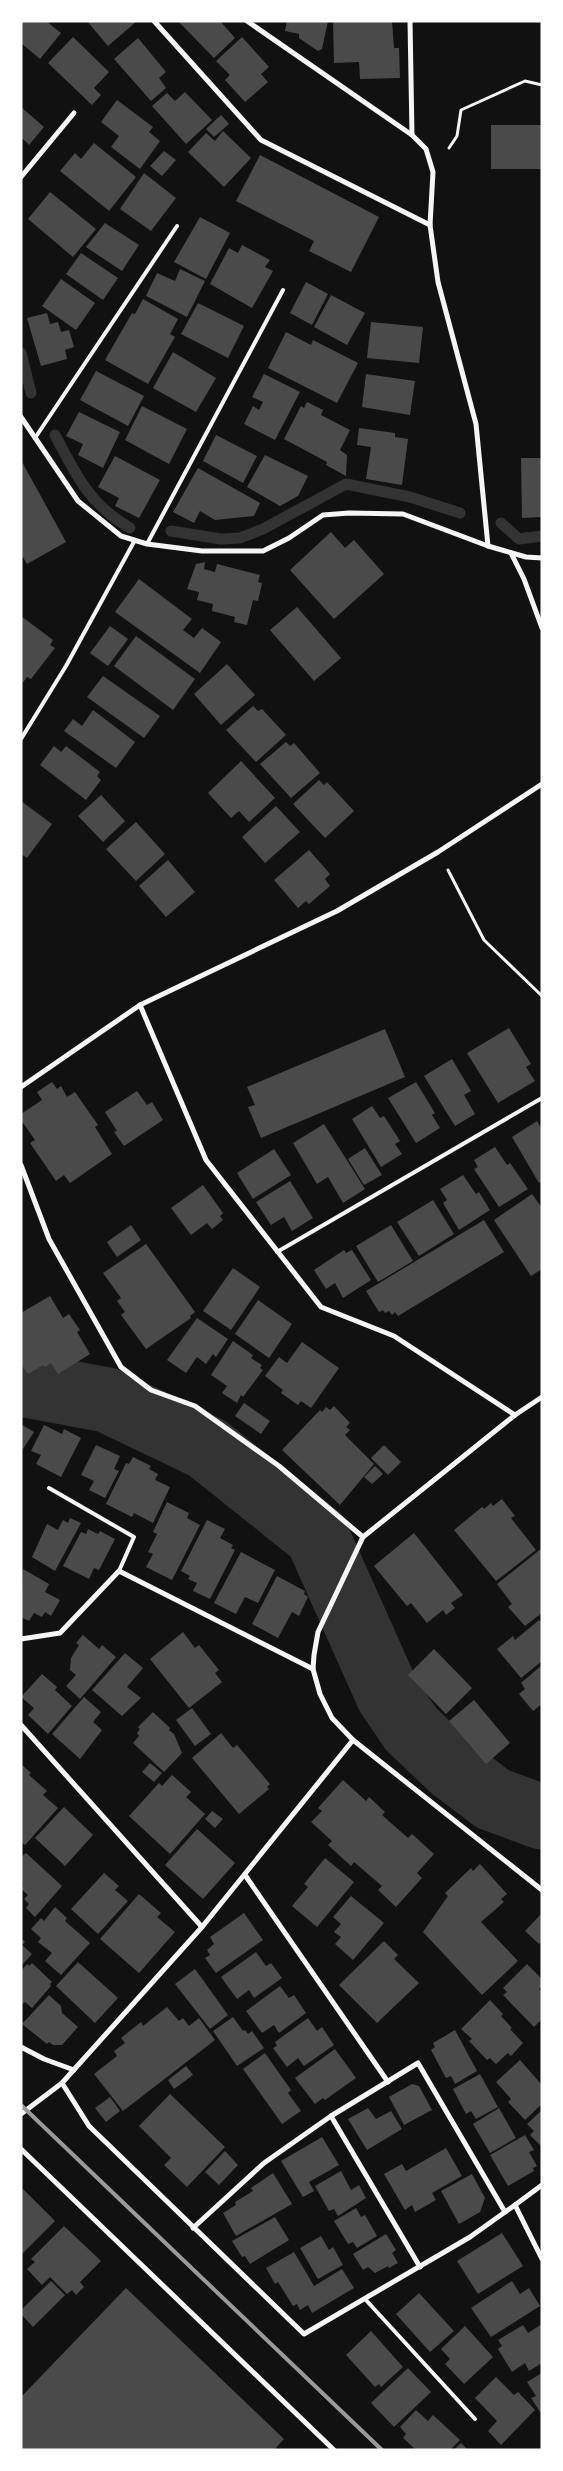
<svg xmlns="http://www.w3.org/2000/svg" width="563" height="2471" font-family="Overpass,sans-serif">
  <style>
    .lines { fill: none; stroke-linecap: round; stroke-linejoin: round }
    .stream { stroke: #333; stroke-width: 11 }
    .river { stroke: #333; stroke-width: 65 }
    .building { fill: #4a4a4a }
    .path { stroke: #f5f5f5; stroke-width: 3 }
    .service { stroke: #f5f5f5; stroke-width: 4 }
    .minor { stroke: #f5f5f5; stroke-width: 5 }
    .rail { stroke: #9a9a9a; stroke-width: 4 }
  </style>
  <rect width="100%" height="100%" fill="#111"/>
  <g class="lines">
    <g class="stream">
      <path d="M 21,353 L 31,393"/>
      <path d="M 55,435 C 76,475 89,504 130,528"/>
      <path d="M 501,523 L 519,539 L 542,536"/>
      <path d="M 171,531 L 221,539 L 240,538 L 263,529 L 346,484 L 410,497 L 460,513"/>
    </g>
    <path class="river" d="M 21,1384 L 107,1400 L 207,1448 L 317,1536 L 388,1695 L 411,1729 L 452,1768 L 493,1799 L 542,1817"/>
  </g>
  <g class="building">
    <path d="M 21,21 L 46,21 L 61,33 L 40,59 L 21,43 Z"/>
    <path d="M 87,21 L 137,21 L 108,46 Z"/>
    <path d="M 178,21 L 220,21 L 235,38 L 214,58 Z"/>
    <path d="M 287,21 L 328,21 L 322,49 L 318,51 L 299,38 L 299,34 L 285,31 Z"/>
    <path d="M 333,21 L 392,21 L 394,48 L 399,48 L 400,78 L 360,79 L 359,62 L 334,63 Z"/>
    <path d="M 73,37 L 109,72 L 94,88 L 101,95 L 92,105 L 48,63 Z"/>
    <path d="M 242,37 L 269,67 L 261,74 L 268,82 L 245,102 L 225,80 L 230,75 L 216,61 Z"/>
    <path d="M 138,38 L 166,72 L 159,78 L 166,88 L 151,101 L 114,59 Z"/>
    <path d="M 185,92 L 212,120 L 186,144 L 152,106 L 167,93 L 175,101 Z"/>
    <path d="M 117,100 L 153,127 L 149,132 L 160,141 L 140,169 L 111,147 L 119,136 L 101,122 Z"/>
    <path d="M 21,107 L 44,127 L 29,145 L 21,137 Z"/>
    <path d="M 221,115 L 229,124 L 214,137 L 206,129 Z"/>
    <rect x="491" y="125" width="51" height="44"/>
    <path d="M 223,131 L 251,158 L 224,187 L 188,152 L 206,133 L 215,141 Z"/>
    <path d="M 94,143 L 136,177 L 109,211 L 60,171 L 75,153 L 81,159 Z"/>
    <path d="M 164,151 L 176,160 L 162,176 L 150,166 Z"/>
    <path d="M 260,155 L 379,217 L 351,272 L 309,251 L 314,241 L 236,201 Z"/>
    <path d="M 144,173 L 176,198 L 151,231 L 120,209 Z"/>
    <path d="M 50,192 L 96,229 L 73,257 L 28,219 Z"/>
    <path d="M 200,217 L 230,233 L 206,279 L 174,262 Z"/>
    <path d="M 105,223 L 139,245 L 122,271 L 86,247 Z"/>
    <path d="M 242,245 L 270,260 L 265,267 L 273,271 L 252,308 L 210,284 L 229,248 L 238,253 Z"/>
    <path d="M 81,253 L 118,278 L 103,300 L 66,274 Z"/>
    <path d="M 180,269 L 205,281 L 187,317 L 146,296 L 157,273 L 175,281 Z"/>
    <path d="M 61,279 L 95,303 L 76,330 L 42,306 Z"/>
    <path d="M 306,282 L 328,294 L 312,325 L 290,313 Z"/>
    <path d="M 331,295 L 365,313 L 347,345 L 314,327 Z"/>
    <path d="M 143,299 L 178,319 L 170,334 L 175,337 L 148,384 L 105,360 L 132,313 L 135,314 Z"/>
    <path d="M 198,303 L 244,326 L 228,358 L 181,334 Z"/>
    <path d="M 47,313 L 50,324 L 58,322 L 61,332 L 69,330 L 74,347 L 65,350 L 67,359 L 41,366 L 27,318 Z"/>
    <path d="M 371,322 L 423,327 L 419,363 L 367,358 Z"/>
    <path d="M 286,332 L 311,345 L 313,340 L 358,363 L 337,403 L 268,368 Z"/>
    <path d="M 173,352 L 216,378 L 196,412 L 153,388 Z"/>
    <path d="M 96,371 L 144,396 L 128,426 L 80,400 Z"/>
    <path d="M 264,374 L 300,392 L 275,440 L 244,424 L 253,406 L 259,410 L 263,402 L 252,397 Z"/>
    <path d="M 366,374 L 415,381 L 410,415 L 362,407 Z"/>
    <path d="M 307,402 L 323,410 L 321,415 L 350,430 L 340,450 L 347,455 L 346,476 L 326,465 L 327,462 L 284,439 L 301,406 L 304,408 Z"/>
    <path d="M 142,406 L 187,429 L 169,464 L 125,440 Z"/>
    <path d="M 79,412 L 120,432 L 103,468 L 78,455 L 83,444 L 66,436 Z"/>
    <path d="M 359,428 L 395,433 L 395,437 L 408,439 L 402,485 L 366,479 L 371,447 L 357,445 Z"/>
    <path d="M 216,435 L 257,456 L 243,483 L 203,461 Z"/>
    <path d="M 265,455 L 308,476 L 298,496 L 280,506 L 247,487 Z"/>
    <path d="M 115,456 L 160,480 L 139,518 L 115,506 L 119,498 L 98,487 Z"/>
    <path d="M 521,458 L 542,458 L 542,517 L 522,518 Z"/>
    <path d="M 21,460 L 66,542 L 27,564 L 21,554 Z"/>
    <path d="M 198,468 L 260,503 L 254,516 L 215,520 L 200,511 L 194,523 L 173,512 Z"/>
    <path d="M 331,532 L 345,548 L 354,540 L 384,574 L 334,619 L 290,570 Z"/>
    <path d="M 205,562 L 204,569 L 215,572 L 217,564 L 260,575 L 258,582 L 262,583 L 258,601 L 253,600 L 247,625 L 234,622 L 235,617 L 212,611 L 213,604 L 197,600 L 199,592 L 187,589 L 196,564 Z"/>
    <path d="M 139,579 L 192,619 L 183,630 L 194,638 L 202,628 L 221,642 L 200,673 L 115,612 Z"/>
    <path d="M 297,607 L 341,658 L 314,681 L 270,630 Z"/>
    <path d="M 21,616 L 53,640 L 50,645 L 55,648 L 31,679 L 27,677 L 21,685 Z"/>
    <path d="M 110,626 L 128,639 L 108,666 L 90,653 Z"/>
    <path d="M 136,636 L 195,679 L 173,710 L 114,666 Z"/>
    <path d="M 227,664 L 255,695 L 221,725 L 194,694 Z"/>
    <path d="M 103,676 L 160,716 L 144,738 L 87,697 Z"/>
    <path d="M 253,706 L 258,711 L 262,709 L 286,735 L 256,762 L 226,730 Z"/>
    <path d="M 93,710 L 135,742 L 116,768 L 64,731 L 73,719 L 82,726 Z"/>
    <path d="M 286,742 L 290,746 L 294,743 L 320,773 L 291,798 L 260,764 Z"/>
    <path d="M 54,746 L 61,752 L 66,746 L 100,772 L 97,776 L 101,780 L 86,800 L 40,765 Z"/>
    <path d="M 241,761 L 275,798 L 249,822 L 239,811 L 231,818 L 208,793 Z"/>
    <path d="M 319,780 L 324,785 L 327,782 L 354,811 L 325,838 L 293,804 Z"/>
    <path d="M 101,795 L 125,821 L 103,842 L 78,816 Z"/>
    <path d="M 21,801 L 52,824 L 27,858 L 21,854 Z"/>
    <path d="M 276,806 L 300,832 L 265,863 L 242,837 Z"/>
    <path d="M 136,822 L 165,854 L 136,881 L 106,849 Z"/>
    <path d="M 309,850 L 330,874 L 325,879 L 330,886 L 309,904 L 306,901 L 298,908 L 274,880 Z"/>
    <path d="M 168,860 L 195,892 L 166,917 L 139,886 Z"/>
    <path d="M 509,1028 L 531,1064 L 526,1067 L 535,1081 L 498,1103 L 467,1053 Z"/>
    <path d="M 385,1029 L 405,1077 L 261,1138 L 248,1107 L 255,1105 L 247,1087 Z"/>
    <path d="M 452,1059 L 471,1091 L 464,1095 L 475,1114 L 455,1126 L 424,1076 Z"/>
    <path d="M 52,1082 L 57,1089 L 61,1086 L 67,1097 L 75,1092 L 98,1125 L 95,1127 L 112,1154 L 70,1183 L 64,1175 L 56,1181 L 30,1143 L 35,1140 L 21,1120 L 21,1114 L 42,1100 L 37,1092 Z"/>
    <path d="M 416,1082 L 435,1113 L 432,1115 L 440,1128 L 416,1143 L 388,1098 Z"/>
    <path d="M 137,1091 L 147,1105 L 152,1102 L 163,1120 L 124,1146 L 114,1132 L 117,1131 L 105,1112 Z"/>
    <path d="M 372,1106 L 380,1118 L 384,1116 L 400,1141 L 395,1144 L 402,1154 L 381,1167 L 352,1119 Z"/>
    <path d="M 537,1121 L 542,1130 L 542,1181 L 539,1183 L 512,1137 Z"/>
    <path d="M 324,1124 L 365,1189 L 343,1203 L 328,1177 L 317,1184 L 293,1143 Z"/>
    <path d="M 495,1147 L 507,1165 L 510,1163 L 528,1189 L 499,1207 L 474,1169 L 478,1167 L 474,1160 Z"/>
    <path d="M 365,1148 L 382,1175 L 364,1185 L 348,1159 Z"/>
    <path d="M 274,1149 L 291,1175 L 253,1199 L 237,1173 Z"/>
    <path d="M 463,1175 L 476,1194 L 479,1192 L 490,1210 L 459,1230 L 443,1203 L 447,1200 L 440,1189 Z"/>
    <path d="M 290,1181 L 313,1218 L 292,1231 L 284,1217 L 271,1225 L 256,1202 Z"/>
    <path d="M 203,1185 L 223,1213 L 220,1216 L 223,1220 L 212,1229 L 207,1223 L 191,1235 L 171,1208 Z"/>
    <path d="M 532,1194 L 542,1208 L 542,1269 L 531,1276 L 494,1220 Z"/>
    <path d="M 433,1200 L 454,1234 L 419,1256 L 397,1222 Z"/>
    <path d="M 484,1220 L 504,1252 L 398,1316 L 395,1312 L 392,1315 L 389,1311 L 385,1313 L 383,1310 L 379,1312 L 366,1291 Z"/>
    <path d="M 131,1225 L 141,1240 L 117,1257 L 107,1242 Z"/>
    <path d="M 391,1225 L 413,1261 L 378,1282 L 356,1246 Z"/>
    <path d="M 146,1244 L 195,1312 L 190,1316 L 191,1318 L 146,1349 L 121,1315 L 125,1312 L 117,1301 L 121,1298 L 103,1273 Z"/>
    <path d="M 344,1250 L 346,1253 L 352,1250 L 371,1280 L 343,1298 L 335,1283 L 326,1289 L 314,1270 Z"/>
    <path d="M 233,1268 L 260,1287 L 231,1330 L 203,1311 Z"/>
    <path d="M 50,1296 L 63,1318 L 69,1314 L 80,1330 L 77,1332 L 90,1354 L 58,1374 L 51,1363 L 45,1367 L 43,1365 L 28,1374 L 21,1364 L 21,1313 Z"/>
    <path d="M 258,1300 L 292,1324 L 269,1358 L 235,1334 Z"/>
    <path d="M 197,1318 L 228,1339 L 216,1357 L 213,1354 L 206,1364 L 197,1357 L 186,1373 L 167,1360 Z"/>
    <path d="M 233,1341 L 253,1355 L 251,1358 L 262,1365 L 260,1368 L 263,1370 L 243,1397 L 241,1395 L 237,1403 L 222,1393 L 227,1386 L 211,1375 Z"/>
    <path d="M 302,1342 L 339,1368 L 311,1408 L 301,1401 L 298,1405 L 281,1393 L 283,1390 L 265,1376 L 279,1357 L 287,1363 Z"/>
    <path d="M 244,1403 L 270,1421 L 261,1434 L 235,1416 Z"/>
    <path d="M 334,1406 L 350,1423 L 346,1427 L 350,1430 L 345,1435 L 374,1464 L 340,1505 L 282,1450 L 320,1410 L 322,1412 L 326,1407 L 330,1410 Z"/>
    <path d="M 21,1424 L 34,1432 L 21,1452 Z"/>
    <path d="M 44,1425 L 62,1434 L 64,1429 L 81,1438 L 61,1477 L 36,1464 L 41,1455 L 31,1451 Z"/>
    <path d="M 96,1445 L 120,1456 L 114,1469 L 119,1471 L 105,1498 L 89,1490 L 94,1481 L 81,1475 Z"/>
    <path d="M 384,1445 L 401,1462 L 388,1475 L 371,1458 Z"/>
    <path d="M 133,1457 L 151,1466 L 149,1469 L 158,1474 L 155,1480 L 170,1487 L 153,1523 L 134,1513 L 132,1517 L 106,1504 L 126,1463 L 129,1464 Z"/>
    <path d="M 375,1466 L 383,1474 L 372,1484 L 364,1477 Z"/>
    <path d="M 502,1499 L 515,1516 L 511,1518 L 536,1550 L 496,1581 L 454,1530 L 482,1507 L 484,1509 L 491,1503 L 493,1506 Z"/>
    <path d="M 167,1502 L 189,1513 L 187,1518 L 200,1525 L 172,1580 L 146,1567 L 153,1554 L 148,1552 L 157,1534 L 153,1532 Z"/>
    <path d="M 70,1518 L 81,1523 L 55,1571 L 32,1557 L 47,1524 L 58,1530 L 63,1520 L 68,1523 Z"/>
    <path d="M 207,1520 L 225,1529 L 220,1538 L 233,1545 L 231,1548 L 235,1550 L 210,1599 L 193,1591 L 197,1583 L 188,1579 L 190,1576 L 181,1571 Z"/>
    <path d="M 88,1529 L 98,1534 L 100,1531 L 115,1539 L 99,1570 L 94,1568 L 89,1579 L 63,1566 L 81,1532 L 86,1534 Z"/>
    <path d="M 414,1533 L 463,1595 L 451,1603 L 455,1608 L 446,1615 L 443,1610 L 427,1623 L 411,1603 L 407,1606 L 374,1566 Z"/>
    <path d="M 542,1548 L 542,1613 L 525,1626 L 508,1607 L 512,1604 L 497,1584 Z"/>
    <path d="M 241,1552 L 275,1570 L 258,1603 L 245,1597 L 236,1614 L 214,1603 Z"/>
    <path d="M 23,1569 L 49,1584 L 45,1592 L 60,1600 L 51,1616 L 45,1612 L 42,1617 L 34,1613 L 29,1621 L 21,1617 Z"/>
    <path d="M 277,1576 L 305,1591 L 304,1594 L 308,1597 L 299,1616 L 292,1612 L 278,1638 L 252,1624 Z"/>
    <path d="M 539,1620 L 542,1623 L 542,1661 L 521,1678 L 497,1649 L 513,1636 L 515,1640 Z"/>
    <path d="M 183,1632 L 195,1648 L 199,1645 L 219,1670 L 215,1673 L 222,1682 L 189,1708 L 150,1659 Z"/>
    <path d="M 83,1635 L 99,1649 L 102,1645 L 116,1657 L 80,1699 L 66,1686 L 76,1675 L 70,1670 L 71,1658 L 79,1645 L 76,1643 Z"/>
    <path d="M 434,1649 L 472,1688 L 446,1714 L 408,1675 Z"/>
    <path d="M 125,1653 L 143,1668 L 127,1687 L 141,1698 L 122,1716 L 92,1690 Z"/>
    <path d="M 542,1665 L 542,1704 L 533,1711 L 519,1694 L 525,1689 L 521,1683 Z"/>
    <path d="M 42,1674 L 57,1687 L 55,1690 L 72,1706 L 48,1734 L 28,1715 L 34,1708 L 21,1697 Z"/>
    <path d="M 84,1697 L 101,1712 L 93,1722 L 102,1730 L 80,1759 L 52,1734 Z"/>
    <path d="M 474,1700 L 510,1743 L 486,1764 L 449,1721 Z"/>
    <path d="M 192,1708 L 211,1734 L 195,1746 L 176,1720 Z"/>
    <path d="M 153,1712 L 170,1728 L 169,1730 L 174,1734 L 182,1753 L 164,1772 L 133,1743 L 139,1736 L 137,1733 L 140,1729 L 138,1727 Z"/>
    <path d="M 221,1733 L 233,1748 L 237,1745 L 270,1784 L 267,1787 L 269,1789 L 239,1814 L 192,1758 Z"/>
    <path d="M 150,1763 L 162,1773 L 154,1782 L 142,1772 Z"/>
    <path d="M 21,1764 L 31,1773 L 29,1775 L 47,1791 L 43,1795 L 58,1808 L 25,1845 L 21,1842 Z"/>
    <path d="M 172,1775 L 191,1792 L 186,1797 L 205,1814 L 170,1854 L 129,1816 L 159,1783 L 162,1786 Z"/>
    <path d="M 343,1780 L 366,1801 L 369,1797 L 385,1812 L 382,1815 L 408,1838 L 412,1834 L 434,1854 L 417,1873 L 422,1878 L 396,1907 L 378,1890 L 382,1886 L 354,1862 L 351,1866 L 328,1845 L 332,1841 L 311,1822 L 322,1811 L 318,1808 Z"/>
    <path d="M 64,1807 L 93,1835 L 65,1866 L 35,1838 Z"/>
    <path d="M 212,1811 L 223,1819 L 215,1828 L 205,1819 Z"/>
    <path d="M 197,1829 L 235,1863 L 203,1899 L 165,1865 Z"/>
    <path d="M 26,1853 L 62,1886 L 35,1917 L 26,1908 L 29,1904 L 24,1899 L 28,1895 L 21,1889 L 23,1883 L 21,1881 L 21,1857 Z"/>
    <path d="M 325,1858 L 354,1882 L 317,1927 L 292,1906 L 308,1887 L 304,1884 Z"/>
    <path d="M 480,1864 L 507,1894 L 501,1899 L 504,1902 L 481,1922 L 518,1961 L 482,1995 L 423,1932 L 448,1896 L 445,1893 L 471,1868 L 473,1871 Z"/>
    <path d="M 104,1873 L 119,1886 L 115,1890 L 128,1901 L 98,1934 L 71,1909 Z"/>
    <path d="M 139,1894 L 161,1913 L 157,1917 L 175,1932 L 139,1973 L 100,1939 Z"/>
    <path d="M 351,1896 L 384,1923 L 353,1960 L 335,1944 L 341,1937 L 334,1932 L 341,1924 L 333,1917 Z"/>
    <path d="M 55,1907 L 67,1918 L 65,1921 L 90,1943 L 61,1975 L 45,1961 L 52,1953 L 38,1942 L 41,1938 L 31,1929 L 41,1918 L 44,1921 Z"/>
    <path d="M 244,1913 L 263,1940 L 216,1973 L 205,1958 L 210,1955 L 207,1950 L 214,1944 L 210,1937 Z"/>
    <path d="M 542,1913 L 542,1941 L 539,1944 L 525,1931 Z"/>
    <path d="M 21,1938 L 25,1942 L 22,1945 L 32,1954 L 21,1966 Z"/>
    <path d="M 384,1941 L 398,1955 L 394,1959 L 419,1983 L 377,2023 L 339,1985 Z"/>
    <path d="M 256,1952 L 266,1966 L 271,1963 L 282,1978 L 254,1998 L 249,1990 L 237,1999 L 221,1977 Z"/>
    <path d="M 78,1962 L 118,1998 L 95,2023 L 56,1986 Z"/>
    <path d="M 32,1963 L 52,1982 L 50,1984 L 51,1986 L 32,2008 L 25,2002 L 21,2005 L 21,1971 L 27,1964 L 29,1966 Z"/>
    <path d="M 527,1964 L 542,1979 L 542,1987 L 539,1989 L 542,1992 L 542,2019 L 534,2027 L 503,1995 L 507,1992 L 503,1988 Z"/>
    <path d="M 195,1969 L 228,2015 L 210,2029 L 175,1984 Z"/>
    <path d="M 280,1986 L 289,1998 L 294,1995 L 306,2013 L 279,2033 L 274,2025 L 262,2033 L 246,2011 Z"/>
    <path d="M 49,1995 L 61,2006 L 62,2013 L 78,2027 L 62,2045 L 53,2045 L 49,2042 L 47,2044 L 22,2024 Z"/>
    <path d="M 490,2000 L 503,2014 L 501,2016 L 512,2028 L 510,2029 L 523,2043 L 511,2056 L 508,2053 L 496,2064 L 490,2058 L 487,2060 L 469,2041 L 472,2039 L 461,2029 Z"/>
    <path d="M 167,2007 L 179,2021 L 183,2018 L 189,2026 L 199,2018 L 215,2040 L 123,2111 L 94,2074 L 117,2056 L 114,2051 L 125,2043 L 121,2038 L 141,2022 L 143,2026 Z"/>
    <path d="M 233,2017 L 243,2031 L 245,2030 L 248,2034 L 252,2031 L 264,2048 L 237,2066 L 213,2031 Z"/>
    <path d="M 308,2018 L 317,2031 L 322,2027 L 334,2045 L 304,2066 L 298,2058 L 287,2067 L 273,2048 L 277,2046 L 275,2042 Z"/>
    <path d="M 455,2030 L 477,2071 L 455,2084 L 451,2076 L 446,2078 L 431,2050 L 435,2047 L 433,2043 Z"/>
    <path d="M 335,2049 L 356,2078 L 325,2100 L 323,2098 L 315,2104 L 295,2078 Z"/>
    <path d="M 265,2053 L 291,2090 L 288,2093 L 301,2111 L 282,2124 L 243,2069 Z"/>
    <path d="M 520,2060 L 542,2085 L 542,2104 L 525,2120 L 508,2102 L 511,2099 L 496,2082 Z"/>
    <path d="M 186,2066 L 193,2075 L 174,2089 L 168,2080 Z"/>
    <path d="M 480,2074 L 498,2107 L 476,2119 L 471,2111 L 466,2114 L 453,2089 Z"/>
    <path d="M 412,2084 L 419,2086 L 432,2110 L 404,2125 L 389,2097 Z"/>
    <path d="M 170,2094 L 225,2147 L 187,2187 L 164,2165 L 171,2158 L 139,2126 Z"/>
    <path d="M 110,2097 L 120,2111 L 106,2122 L 95,2108 Z"/>
    <path d="M 368,2108 L 376,2119 L 391,2111 L 402,2129 L 367,2150 L 348,2119 Z"/>
    <path d="M 499,2108 L 516,2138 L 490,2153 L 473,2124 Z"/>
    <path d="M 542,2110 L 542,2147 L 530,2135 L 534,2131 L 527,2124 Z"/>
    <path d="M 525,2135 L 534,2150 L 529,2152 L 537,2166 L 533,2168 L 534,2171 L 508,2186 L 490,2155 Z"/>
    <path d="M 322,2137 L 339,2165 L 309,2182 L 314,2191 L 303,2197 L 281,2161 Z"/>
    <path d="M 446,2148 L 462,2176 L 432,2193 L 436,2200 L 415,2212 L 412,2205 L 405,2210 L 384,2174 L 402,2164 L 406,2171 Z"/>
    <path d="M 225,2151 L 238,2165 L 219,2185 L 205,2172 Z"/>
    <path d="M 341,2171 L 351,2190 L 359,2185 L 366,2198 L 338,2216 L 334,2209 L 329,2211 L 315,2186 Z"/>
    <path d="M 273,2173 L 292,2204 L 236,2236 L 223,2213 L 236,2205 L 235,2202 L 253,2191 L 251,2188 Z"/>
    <path d="M 472,2174 L 485,2198 L 480,2212 L 459,2224 L 441,2191 Z"/>
    <path d="M 21,2187 L 55,2221 L 21,2255 Z"/>
    <path d="M 356,2208 L 361,2217 L 365,2215 L 377,2236 L 357,2248 L 353,2242 L 348,2244 L 334,2221 Z"/>
    <path d="M 275,2217 L 289,2240 L 250,2264 L 245,2256 L 242,2257 L 232,2241 Z"/>
    <path d="M 64,2226 L 101,2261 L 80,2282 L 84,2287 L 76,2295 L 72,2290 L 67,2294 L 50,2277 L 42,2285 L 27,2269 L 35,2262 L 31,2259 Z"/>
    <path d="M 502,2233 L 523,2266 L 478,2294 L 457,2261 Z"/>
    <path d="M 386,2234 L 396,2250 L 392,2253 L 398,2263 L 389,2268 L 388,2266 L 375,2273 L 368,2267 L 363,2270 L 353,2254 Z"/>
    <path d="M 321,2236 L 329,2250 L 333,2247 L 343,2265 L 318,2279 L 300,2248 Z"/>
    <path d="M 294,2252 L 314,2286 L 342,2269 L 354,2288 L 312,2313 L 308,2305 L 300,2310 L 297,2304 L 293,2306 L 278,2282 L 275,2284 L 266,2268 Z"/>
    <path d="M 51,2281 L 65,2295 L 33,2327 L 21,2314 L 21,2310 Z"/>
    <path d="M 512,2281 L 520,2294 L 529,2288 L 540,2306 L 491,2337 L 471,2308 Z"/>
    <path d="M 126,2288 L 284,2439 L 274,2450 L 21,2450 L 21,2397 Z"/>
    <path d="M 419,2293 L 454,2331 L 430,2352 L 396,2314 Z"/>
    <path d="M 542,2324 L 542,2363 L 529,2371 L 525,2363 L 512,2372 L 498,2349 L 502,2346 L 498,2340 L 523,2325 L 528,2333 Z"/>
    <path d="M 465,2326 L 493,2357 L 464,2384 L 445,2364 L 450,2359 L 441,2349 Z"/>
    <path d="M 371,2331 L 403,2367 L 381,2387 L 379,2384 L 375,2387 L 346,2355 Z"/>
    <path d="M 408,2368 L 431,2392 L 394,2427 L 371,2403 Z"/>
    <path d="M 542,2373 L 542,2415 L 531,2398 L 536,2396 L 527,2382 Z"/>
    <path d="M 496,2377 L 514,2395 L 518,2392 L 535,2410 L 501,2445 L 488,2431 L 497,2421 L 475,2398 Z"/>
    <path d="M 416,2410 L 428,2421 L 433,2415 L 460,2440 L 450,2450 L 416,2450 L 403,2438 L 406,2434 L 400,2427 Z"/>
    <path d="M 461,2443 L 468,2450 L 454,2450 Z"/>
  </g>
  <g class="lines">
    <g class="path">
      <path d="M 449,148 L 457,136 L 461,110 L 525,81 L 542,85"/>
      <path d="M 448,870 L 484,940 L 542,996"/>
    </g>
    <g class="service">
      <path d="M 35,438 L 177,226"/>
      <path d="M 147,544 L 283,290"/>
      <path d="M 21,739 L 66,666 L 135,540"/>
      <path d="M 277,1252 L 542,1098"/>
      <path d="M 49,1488 L 134,1537 L 119,1571"/>
      <path d="M 365,2299 L 475,2419"/>
    </g>
    <g class="minor">
      <path d="M 154,21 L 261,140 L 430,225"/>
      <path d="M 247,21 L 412,135 L 426,149 L 433,172 L 430,225 L 438,282 L 476,424 L 488,546"/>
      <path d="M 410,21 L 412,135"/>
      <path d="M 21,177 L 74,113"/>
      <path d="M 21,417 L 78,501 L 121,536 L 147,544 L 202,551 L 263,551 L 289,538 L 323,515 L 349,513 L 403,514 L 488,546 L 526,557 L 542,558"/>
      <path d="M 511,553 L 524,579 L 542,628"/>
      <path d="M 140,1005 L 206,1160 L 321,1307 L 394,1336 L 515,1415"/>
      <path d="M 21,1087 L 140,1005 L 337,911 L 438,852 L 542,784"/>
      <path d="M 21,1165 L 49,1239 L 121,1367 L 151,1390 L 195,1406 L 279,1466 L 363,1537"/>
      <path d="M 21,1639 L 60,1633 L 119,1571 L 313,1669"/>
      <path d="M 21,1725 L 202,1927"/>
      <path d="M 353,1740 L 542,1890"/>
      <path d="M 245,1875 L 388,2082"/>
      <path d="M 21,2047 L 44,2059 L 74,2070"/>
      <path d="M 62,2083 L 89,2126 L 304,2334 L 470,2237 L 515,2205 L 542,2259"/>
      <path d="M 21,2114 L 62,2083 L 202,1927 L 353,1740 L 332,1718 L 320,1694 L 313,1669 L 314,1655 L 318,1632 L 363,1537 L 515,1415 L 542,1397"/>
      <path d="M 331,2116 L 420,2267"/>
      <path d="M 21,2149 L 334,2450"/>
      <path d="M 515,2205 L 542,2185"/>
      <path d="M 193,2228 L 264,2163 L 331,2116 L 418,2063 L 505,2212"/>
    </g>
    <path class="rail" d="M 21,2105 L 382,2450"/>
  </g>
  <rect width="563" height="2471" fill="none" stroke="#ffffff" stroke-width="45"/>
</svg>
